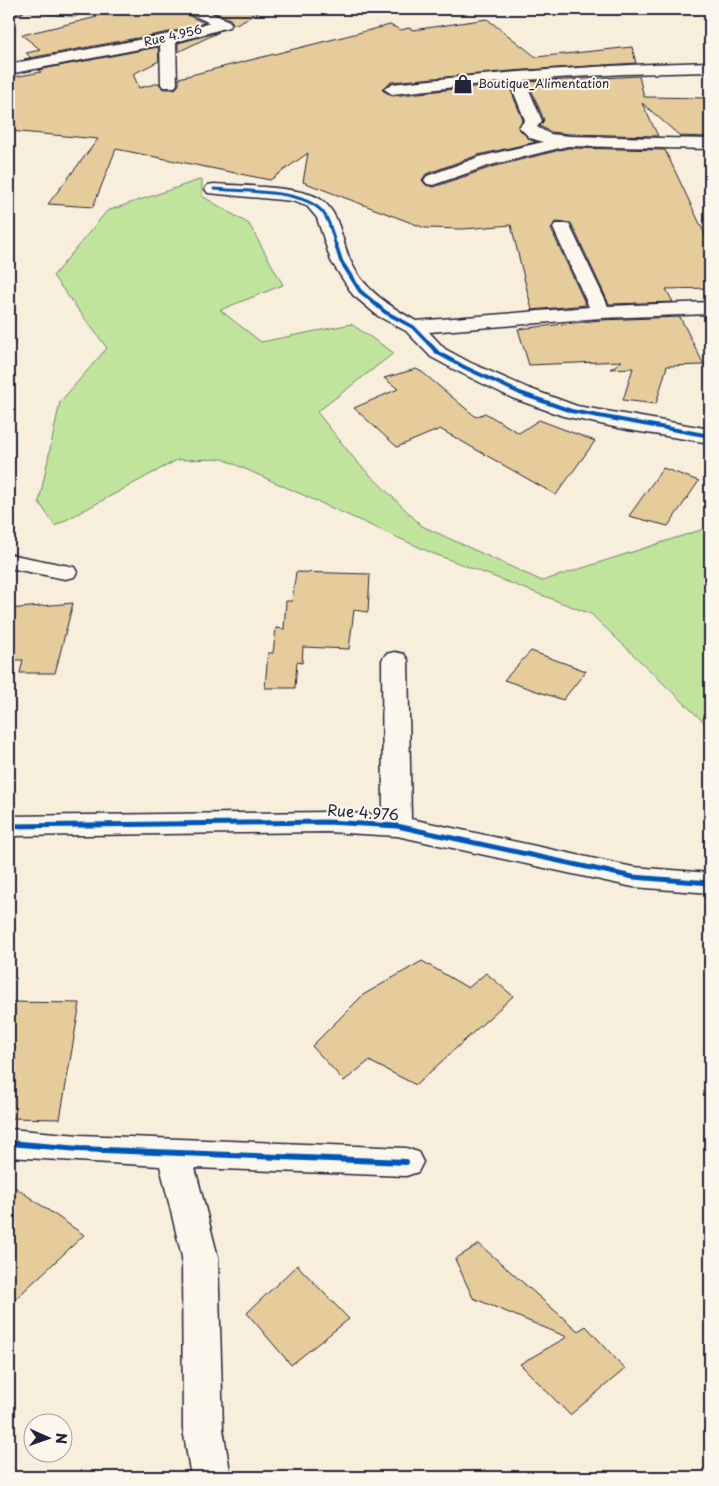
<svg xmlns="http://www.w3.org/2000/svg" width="719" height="1486" font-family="'Playpen Sans',sans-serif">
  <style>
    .green { fill: #c1e49d; stroke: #72836c }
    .building { fill: #e6cc9b; stroke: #22223b }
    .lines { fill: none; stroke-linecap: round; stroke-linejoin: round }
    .street-casing { stroke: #22223b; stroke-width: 3 }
    .street { fill: #fbf7ec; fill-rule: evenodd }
    .cycleway-far3-casing { stroke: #fbf7ec; stroke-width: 5 }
    .cycleway-far2-casing { stroke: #fbf7ec; stroke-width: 6 }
    .cycleway-far1-casing { stroke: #fbf7ec; stroke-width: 8 }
    .cycleway-casing { stroke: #fbf7ec; stroke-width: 9 }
    .cycleway-far3 { stroke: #0057b8; stroke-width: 3 }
    .cycleway-far2 { stroke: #0057b8; stroke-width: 4 }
    .cycleway-far1 { stroke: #0057b8; stroke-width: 5 }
    .cycleway { stroke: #0057b8; stroke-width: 6 }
    .labels { text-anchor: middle; stroke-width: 4; stroke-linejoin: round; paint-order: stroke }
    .far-street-label { font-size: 12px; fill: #22223b; stroke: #fbf7ec }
    .far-poi-label { font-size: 12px; fill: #22223b; stroke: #fbf7ec; text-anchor: start }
    .street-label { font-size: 15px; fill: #22223b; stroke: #fbf7ec }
  </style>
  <rect width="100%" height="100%" fill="#f7eedc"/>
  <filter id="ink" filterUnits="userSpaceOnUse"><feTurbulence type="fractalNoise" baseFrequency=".02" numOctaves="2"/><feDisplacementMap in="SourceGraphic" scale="10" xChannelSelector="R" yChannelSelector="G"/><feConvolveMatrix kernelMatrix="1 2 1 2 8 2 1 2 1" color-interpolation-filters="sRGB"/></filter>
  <g filter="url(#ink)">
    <g class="green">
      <path d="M 9,9 L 91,9 L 75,17 Z"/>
      <path d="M 202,179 L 202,196 L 249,224 L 283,285 L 220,310 L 261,342 L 351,324 L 394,353 L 317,412 L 356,461 L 422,526 L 542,581 L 710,527 L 710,728 L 591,614 L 432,553 L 223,459 L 177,460 L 55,526 L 39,502 L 60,402 L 107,348 L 53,276 L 107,211 Z"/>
    </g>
    <g class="building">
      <path d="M 98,9 L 184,9 L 187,15 L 205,23 L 175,31 L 24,59 L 31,58 L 26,53 L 41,50 L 22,35 L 97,17 Z"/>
      <path d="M 207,9 L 266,9 L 234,25 L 230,19 Z"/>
      <path d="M 487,19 L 536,57 L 632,47 L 636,63 L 511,71 L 391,82 L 382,90 L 392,96 L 508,83 L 523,120 L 518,128 L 529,139 L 536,142 L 478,155 L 426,174 L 422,180 L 426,185 L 434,187 L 492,167 L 568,148 L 665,150 L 710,245 L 710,288 L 666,289 L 673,302 L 609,304 L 571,223 L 555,222 L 551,229 L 586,305 L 532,310 L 511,225 L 463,229 L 425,228 L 303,182 L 308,153 L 270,180 L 116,149 L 93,207 L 48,204 L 98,139 L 9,131 L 9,78 L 41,72 L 38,70 L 158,47 L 159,61 L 133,74 L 139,88 L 159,83 L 163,89 L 175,89 L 179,85 L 179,78 L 390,25 L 401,30 L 409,28 L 413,30 Z"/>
      <path d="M 219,32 L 178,52 L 178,43 Z"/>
      <path d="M 639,76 L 644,97 L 710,98 L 710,137 L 680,136 L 642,103 L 658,136 L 570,134 L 551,132 L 540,126 L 544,120 L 528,82 Z"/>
      <path d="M 680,317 L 704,365 L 667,366 L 656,404 L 623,400 L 633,368 L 610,369 L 622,361 L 529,365 L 518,329 L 601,320 Z"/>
      <path d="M 416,369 L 422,372 L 476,417 L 485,413 L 519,433 L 539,420 L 595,441 L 556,495 L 440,429 L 397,447 L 354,408 L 398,389 L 384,378 Z"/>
      <path d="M 663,468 L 699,481 L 668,526 L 629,516 Z"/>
      <path d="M 296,572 L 370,574 L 368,612 L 354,610 L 349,649 L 303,647 L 302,663 L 297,662 L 295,688 L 265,688 L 268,653 L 273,653 L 276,628 L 284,629 L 286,601 L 292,601 Z"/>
      <path d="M 73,603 L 55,673 L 20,673 L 23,660 L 9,660 L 9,609 Z"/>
      <path d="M 531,651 L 586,671 L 563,700 L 504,680 Z"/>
      <path d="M 422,961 L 468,988 L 486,973 L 513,996 L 416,1085 L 369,1061 L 344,1081 L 312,1046 L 363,995 Z"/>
      <path d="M 9,1002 L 80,1003 L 60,1119 L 9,1118 Z"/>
      <path d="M 9,1183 L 84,1235 L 9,1305 Z"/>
      <path d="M 479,1244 L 578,1331 L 586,1326 L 625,1369 L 570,1415 L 520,1364 L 567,1337 L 473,1298 L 455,1259 Z"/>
      <path d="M 297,1265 L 349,1319 L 291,1365 L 247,1313 Z"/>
    </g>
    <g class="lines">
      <defs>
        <g id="street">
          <path d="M 9,9 L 24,9 L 22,12 L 9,15 Z"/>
          <path d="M 186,9 L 203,9 L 229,21 L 232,24 L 229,27 L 176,42 L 177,84 L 175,87 L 163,87 L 161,84 L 160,45 L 9,74 L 9,64 L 175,33 L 210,23 L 188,13 Z"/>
          <path d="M 710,62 L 710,72 L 624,74 L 525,80 L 542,121 L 537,127 L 550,134 L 570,136 L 710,139 L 710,149 L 568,146 L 491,165 L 433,185 L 427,184 L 424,180 L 427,176 L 479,157 L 543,142 L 530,138 L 519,127 L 525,120 L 509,81 L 392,94 L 384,89 L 392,84 C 498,72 603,65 710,62 Z"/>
          <path d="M 214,184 C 238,186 302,186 320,199 C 340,212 341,239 350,260 C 363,289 389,306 416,321 L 589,307 L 553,228 L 555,224 L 569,224 L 608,306 L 710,302 L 710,314 L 601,318 L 429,332 L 445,349 L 471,363 L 528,388 L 577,406 L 710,429 L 710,443 L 628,430 L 563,416 L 512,398 L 457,371 L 431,357 L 406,331 L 378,316 L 353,295 L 331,261 L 317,218 L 307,206 L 292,201 L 208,193 L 205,189 L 208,185 Z"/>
          <path d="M 9,554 L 74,567 L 77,572 L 74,577 L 65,579 L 9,568 Z"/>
          <path d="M 395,652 L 404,654 L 408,660 L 411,819 L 633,867 L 710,873 L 710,893 L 633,887 L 397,836 L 327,832 L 9,836 L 9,816 L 327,812 L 383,815 L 382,660 L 386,654 Z"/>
          <path d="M 9,1129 L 79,1135 L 406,1148 L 418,1152 L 423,1162 L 418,1172 L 406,1176 L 195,1168 L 218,1257 L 223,1429 L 231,1477 L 191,1477 L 183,1429 L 182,1257 L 160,1166 L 9,1157 Z"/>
        </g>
      </defs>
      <use href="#street" class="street-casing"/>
      <use href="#street" class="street"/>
      <defs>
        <path id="cycleway-far3" d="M 214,189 C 243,192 311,188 326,217 C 331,226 333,237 336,246"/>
        <path id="cycleway-far2" d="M 336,245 L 341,261 L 360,291 L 385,312 L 413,327 L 438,353 L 464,367 L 520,393 L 571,411 L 710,436"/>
        <path id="cycleway-far1" d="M 9,826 L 327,822 L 397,826 L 633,877 L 710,883"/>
        <path id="cycleway" d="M 9,1143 L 79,1149 L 406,1162"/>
      </defs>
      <use href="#cycleway-far3" class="cycleway-far3-casing"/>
      <use href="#cycleway-far2" class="cycleway-far2-casing"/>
      <use href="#cycleway-far1" class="cycleway-far1-casing"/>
      <use href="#cycleway" class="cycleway-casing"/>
      <use href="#cycleway-far3" class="cycleway-far3"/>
      <use href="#cycleway-far2" class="cycleway-far2"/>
      <use href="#cycleway-far1" class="cycleway-far1"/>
      <use href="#cycleway" class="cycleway"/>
    </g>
  </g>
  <defs>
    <symbol id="shop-bare" viewBox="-9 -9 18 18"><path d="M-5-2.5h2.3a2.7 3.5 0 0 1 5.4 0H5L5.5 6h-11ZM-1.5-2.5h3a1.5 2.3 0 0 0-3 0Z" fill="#22223b" stroke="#fbf7ec" stroke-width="2.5" paint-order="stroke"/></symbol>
  </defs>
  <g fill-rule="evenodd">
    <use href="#shop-bare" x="449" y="70" width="28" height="28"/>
  </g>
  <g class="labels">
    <g class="far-street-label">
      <text transform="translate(173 36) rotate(-13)" y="4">Rue 4.956</text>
    </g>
    <g class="far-poi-label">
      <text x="478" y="88">Boutique_Alimentation</text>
    </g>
    <g class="street-label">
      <text transform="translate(363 813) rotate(4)" y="5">Rue 4.976</text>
    </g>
  </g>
  <rect width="719" height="1486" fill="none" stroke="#fbf7ec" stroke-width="30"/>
  <rect x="15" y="15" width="689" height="1456" fill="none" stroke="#22223b" stroke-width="2" filter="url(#ink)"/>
  <g transform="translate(48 1438) rotate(92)"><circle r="24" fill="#fbf7ec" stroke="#a4a2a5"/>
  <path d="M0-4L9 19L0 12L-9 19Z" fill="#22223b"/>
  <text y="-8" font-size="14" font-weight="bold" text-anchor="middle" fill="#22223b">N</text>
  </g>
</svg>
